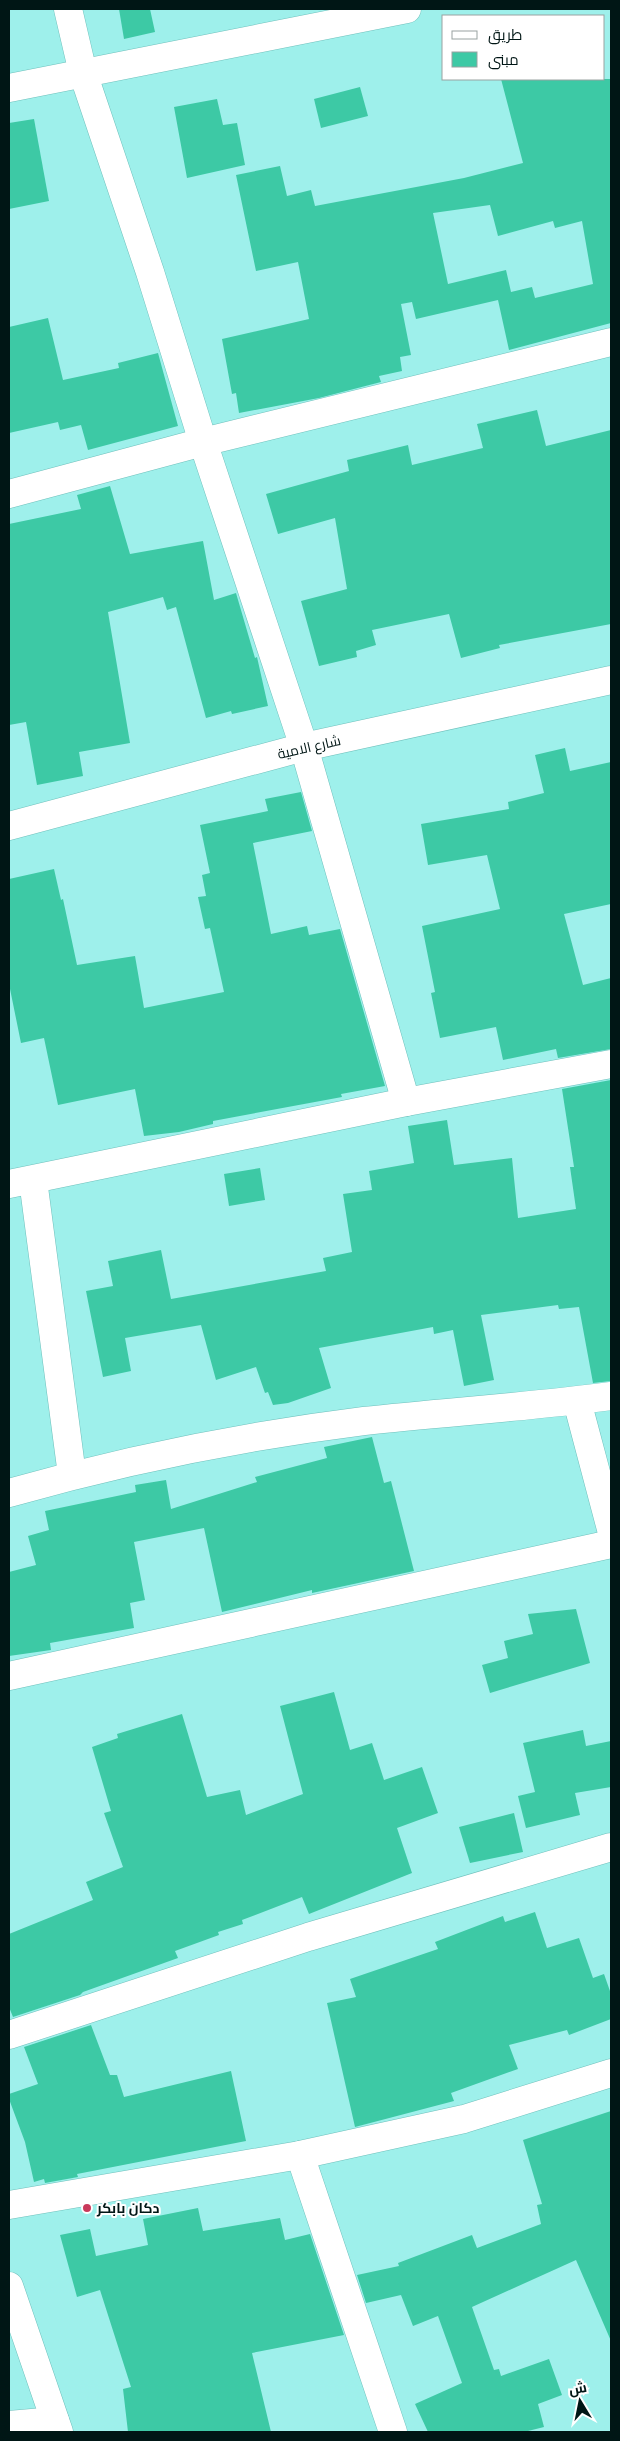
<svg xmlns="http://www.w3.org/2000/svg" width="620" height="2441" font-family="Overpass,Cairo,sans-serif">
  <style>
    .building { fill: #3dc9a5; fill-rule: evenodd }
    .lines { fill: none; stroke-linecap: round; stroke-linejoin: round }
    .minor-casing { stroke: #6fc0bc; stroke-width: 29 }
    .tertiary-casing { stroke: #6fc0bc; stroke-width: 29 }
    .minor { stroke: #fff; stroke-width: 28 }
    .tertiary { stroke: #fff; stroke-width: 28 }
    .poi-dot { fill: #c9395b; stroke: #fff; stroke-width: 2 }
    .labels { text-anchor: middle; stroke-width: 4; stroke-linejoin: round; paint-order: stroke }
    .street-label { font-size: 14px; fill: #001615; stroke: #fff }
    .poi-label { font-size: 14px; font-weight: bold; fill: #001615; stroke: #fff; text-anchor: start }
  </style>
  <rect width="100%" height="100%" fill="#9ef0eb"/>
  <g class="building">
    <path d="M 119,9 L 150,9 L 155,32 L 124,39 Z"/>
    <path d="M 501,79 L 611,79 L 611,323 L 509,350 L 498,300 L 416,319 L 412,302 L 401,304 L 411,355 L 400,357 L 402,371 L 379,376 L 381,382 L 319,398 L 239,413 L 236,393 L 232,394 L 222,339 L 309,319 L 298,262 L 256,271 L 236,175 L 280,166 L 287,196 L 311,190 L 315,206 L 464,178 L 523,163 ZM 490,205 L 498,236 L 553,221 L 555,228 L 582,221 L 593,284 L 535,298 L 532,287 L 511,292 L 506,270 L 448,284 L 433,213 Z"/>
    <path d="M 360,87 L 368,116 L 321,128 L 314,99 Z"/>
    <path d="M 217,99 L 223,125 L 237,123 L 245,165 L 187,178 L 174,107 Z"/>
    <path d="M 34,119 L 49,201 L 9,209 L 9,123 Z"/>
    <path d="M 48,318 L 63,380 L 119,368 L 118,363 L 158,353 L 178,426 L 88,450 L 81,425 L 60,430 L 58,422 L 9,433 L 9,327 Z"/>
    <path d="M 537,410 L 546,446 L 611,430 L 611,624 L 499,645 L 500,648 L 461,658 L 449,614 L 372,630 L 376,645 L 356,651 L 357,657 L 319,666 L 301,601 L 347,589 L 335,518 L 278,534 L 266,494 L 349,471 L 347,460 L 408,445 L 412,465 L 483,448 L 477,424 Z"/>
    <path d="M 110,486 L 130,554 L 203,541 L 214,600 L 236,593 L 255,658 L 257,657 L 268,706 L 232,714 L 231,711 L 206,718 L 176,607 L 167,610 L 163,597 L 108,612 L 130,743 L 79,752 L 83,776 L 37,785 L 26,722 L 9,725 L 9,524 L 81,509 L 77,495 Z"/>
    <path d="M 565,748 L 570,771 L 611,762 L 611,904 L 564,914 L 583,985 L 611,978 L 611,1049 L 558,1058 L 556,1049 L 503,1060 L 496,1027 L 440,1038 L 431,993 L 435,992 L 422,926 L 500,909 L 487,855 L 428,865 L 421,824 L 509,809 L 508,802 L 544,793 L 535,755 Z"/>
    <path d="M 301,792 L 312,831 L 253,843 L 271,934 L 307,926 L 309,935 L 340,929 L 385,1086 L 341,1094 L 342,1097 L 213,1121 L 213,1124 L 179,1132 L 144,1136 L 135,1089 L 58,1105 L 44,1038 L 21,1043 L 9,984 L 9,879 L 54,869 L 61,900 L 63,899 L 77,965 L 135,956 L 144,1008 L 224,992 L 210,928 L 205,929 L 198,897 L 206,896 L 202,875 L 210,873 L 200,825 L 268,811 L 265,799 Z"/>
    <path d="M 611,1080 L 611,1381 L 593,1383 L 579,1307 L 559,1309 L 558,1305 L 481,1315 L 494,1380 L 464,1386 L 453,1330 L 434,1334 L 433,1327 L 319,1348 L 331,1388 L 288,1403 L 273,1405 L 268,1392 L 265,1393 L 256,1367 L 216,1380 L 201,1325 L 125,1338 L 131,1371 L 103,1377 L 86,1291 L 113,1286 L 108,1261 L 161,1250 L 171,1299 L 326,1271 L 323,1258 L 352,1252 L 343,1194 L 372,1190 L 369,1171 L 414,1163 L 408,1126 L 447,1120 L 454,1165 L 512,1158 L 518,1218 L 576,1209 L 570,1167 L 574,1167 L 562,1089 Z"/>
    <path d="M 260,1168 L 265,1200 L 229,1206 L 224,1174 Z"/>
    <path d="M 372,1437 L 384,1483 L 391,1481 L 414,1571 L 312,1593 L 312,1590 L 222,1612 L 204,1528 L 134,1542 L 145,1600 L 130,1603 L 134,1628 L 50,1643 L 51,1650 L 9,1656 L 9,1572 L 36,1565 L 28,1536 L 49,1530 L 45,1511 L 136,1492 L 135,1485 L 166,1480 L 171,1509 L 257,1482 L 255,1477 L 327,1458 L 324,1447 Z"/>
    <path d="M 576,1609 L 590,1663 L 490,1693 L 482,1665 L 508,1658 L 504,1641 L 533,1634 L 528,1614 Z"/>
    <path d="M 334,1692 L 350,1750 L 372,1743 L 384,1780 L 422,1767 L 438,1813 L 397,1828 L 412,1873 L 309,1914 L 302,1897 L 242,1920 L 243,1924 L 218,1932 L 219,1935 L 175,1951 L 178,1958 L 83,1992 L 80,1995 L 13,2017 L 9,2007 L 9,1934 L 93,1900 L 86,1882 L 123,1867 L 104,1813 L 111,1811 L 92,1747 L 118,1738 L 117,1734 L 182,1714 L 207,1797 L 240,1790 L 246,1815 L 303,1794 L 280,1706 Z"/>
    <path d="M 583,1730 L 586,1746 L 611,1741 L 611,1787 L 575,1793 L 580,1815 L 526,1828 L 518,1796 L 535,1792 L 523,1743 Z"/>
    <path d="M 514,1813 L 523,1852 L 470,1863 L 459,1827 Z"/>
    <path d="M 535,1912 L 547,1948 L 579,1938 L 593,1978 L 604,1974 L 611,1994 L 611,2019 L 569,2035 L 567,2030 L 509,2045 L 518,2069 L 451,2093 L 454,2101 L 355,2127 L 327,2003 L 356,1997 L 350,1979 L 438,1949 L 435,1942 L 503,1916 L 505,1922 Z"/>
    <path d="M 91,2025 L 110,2075 L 117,2075 L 124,2097 L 231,2071 L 246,2141 L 77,2174 L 78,2177 L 45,2183 L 44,2179 L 34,2182 L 25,2142 L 9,2099 L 9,2094 L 38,2084 L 24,2047 Z"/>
    <path d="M 611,2111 L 611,2341 L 576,2260 L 472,2307 L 494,2370 L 499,2369 L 501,2376 L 549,2359 L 562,2395 L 538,2404 L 544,2427 L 524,2432 L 428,2432 L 415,2404 L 462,2383 L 438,2316 L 413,2326 L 401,2295 L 366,2303 L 357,2275 L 399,2266 L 398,2263 L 472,2235 L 477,2248 L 541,2224 L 537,2205 L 542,2204 L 523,2140 Z"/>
    <path d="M 198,2208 L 203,2231 L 280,2218 L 285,2240 L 310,2234 L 344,2335 L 252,2353 L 271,2432 L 128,2432 L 123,2389 L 131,2387 L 100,2290 L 77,2297 L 60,2235 L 90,2229 L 96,2256 L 148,2245 L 143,2219 Z"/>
  </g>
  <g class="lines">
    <defs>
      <g id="minor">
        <path d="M 68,9 L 83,73 L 150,272 L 203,442 L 304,747 L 406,1102"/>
        <path d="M 9,88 L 407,9"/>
        <path d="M 9,494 L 203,442 L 611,342"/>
        <path d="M 33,1180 L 72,1475"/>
        <path d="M 9,1184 L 406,1102 L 611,1064"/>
        <path d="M 577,1401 L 611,1529"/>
        <path d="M 9,1493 C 125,1460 244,1436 364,1421 C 446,1412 529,1407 611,1396"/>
        <path d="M 9,1676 L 611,1544"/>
        <path d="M 9,2035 L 308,1937 L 611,1847"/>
        <path d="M 300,2155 L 393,2432"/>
        <path d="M 9,2205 L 300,2155 L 464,2119 L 611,2073"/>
        <path d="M 9,2286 L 59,2432"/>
        <path d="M 9,2425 L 55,2421"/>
      </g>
      <path id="tertiary" d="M 9,826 L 304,747 L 611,680"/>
    </defs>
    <use href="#minor" class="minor-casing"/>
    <use href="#tertiary" class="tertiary-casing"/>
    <use href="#minor" class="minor"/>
    <use href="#tertiary" class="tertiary"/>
  </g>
  <circle class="poi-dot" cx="87" cy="2208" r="5"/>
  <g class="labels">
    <g class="street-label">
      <text transform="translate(309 747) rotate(-13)" y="5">شارع الامية</text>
    </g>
    <g class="poi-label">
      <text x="97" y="2213">دكان بابكر</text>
    </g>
  </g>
  <rect width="620" height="2441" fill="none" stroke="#001615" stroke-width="20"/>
  <rect x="442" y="15" width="162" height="65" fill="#ffffff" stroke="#99a2a1"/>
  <rect x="452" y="31" width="25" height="8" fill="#ffffff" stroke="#99a2a1"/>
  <text x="488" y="40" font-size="15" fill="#001615">طريق</text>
  <rect x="452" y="52" width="25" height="15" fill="#3dc9a5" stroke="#99a2a1"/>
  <text x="488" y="65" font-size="15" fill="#001615">مبنى</text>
  <g transform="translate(580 2401) rotate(350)" stroke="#ffffff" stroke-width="4" paint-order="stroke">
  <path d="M0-4L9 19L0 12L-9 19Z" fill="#001615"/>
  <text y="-8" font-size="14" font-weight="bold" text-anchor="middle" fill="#001615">ش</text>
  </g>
</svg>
